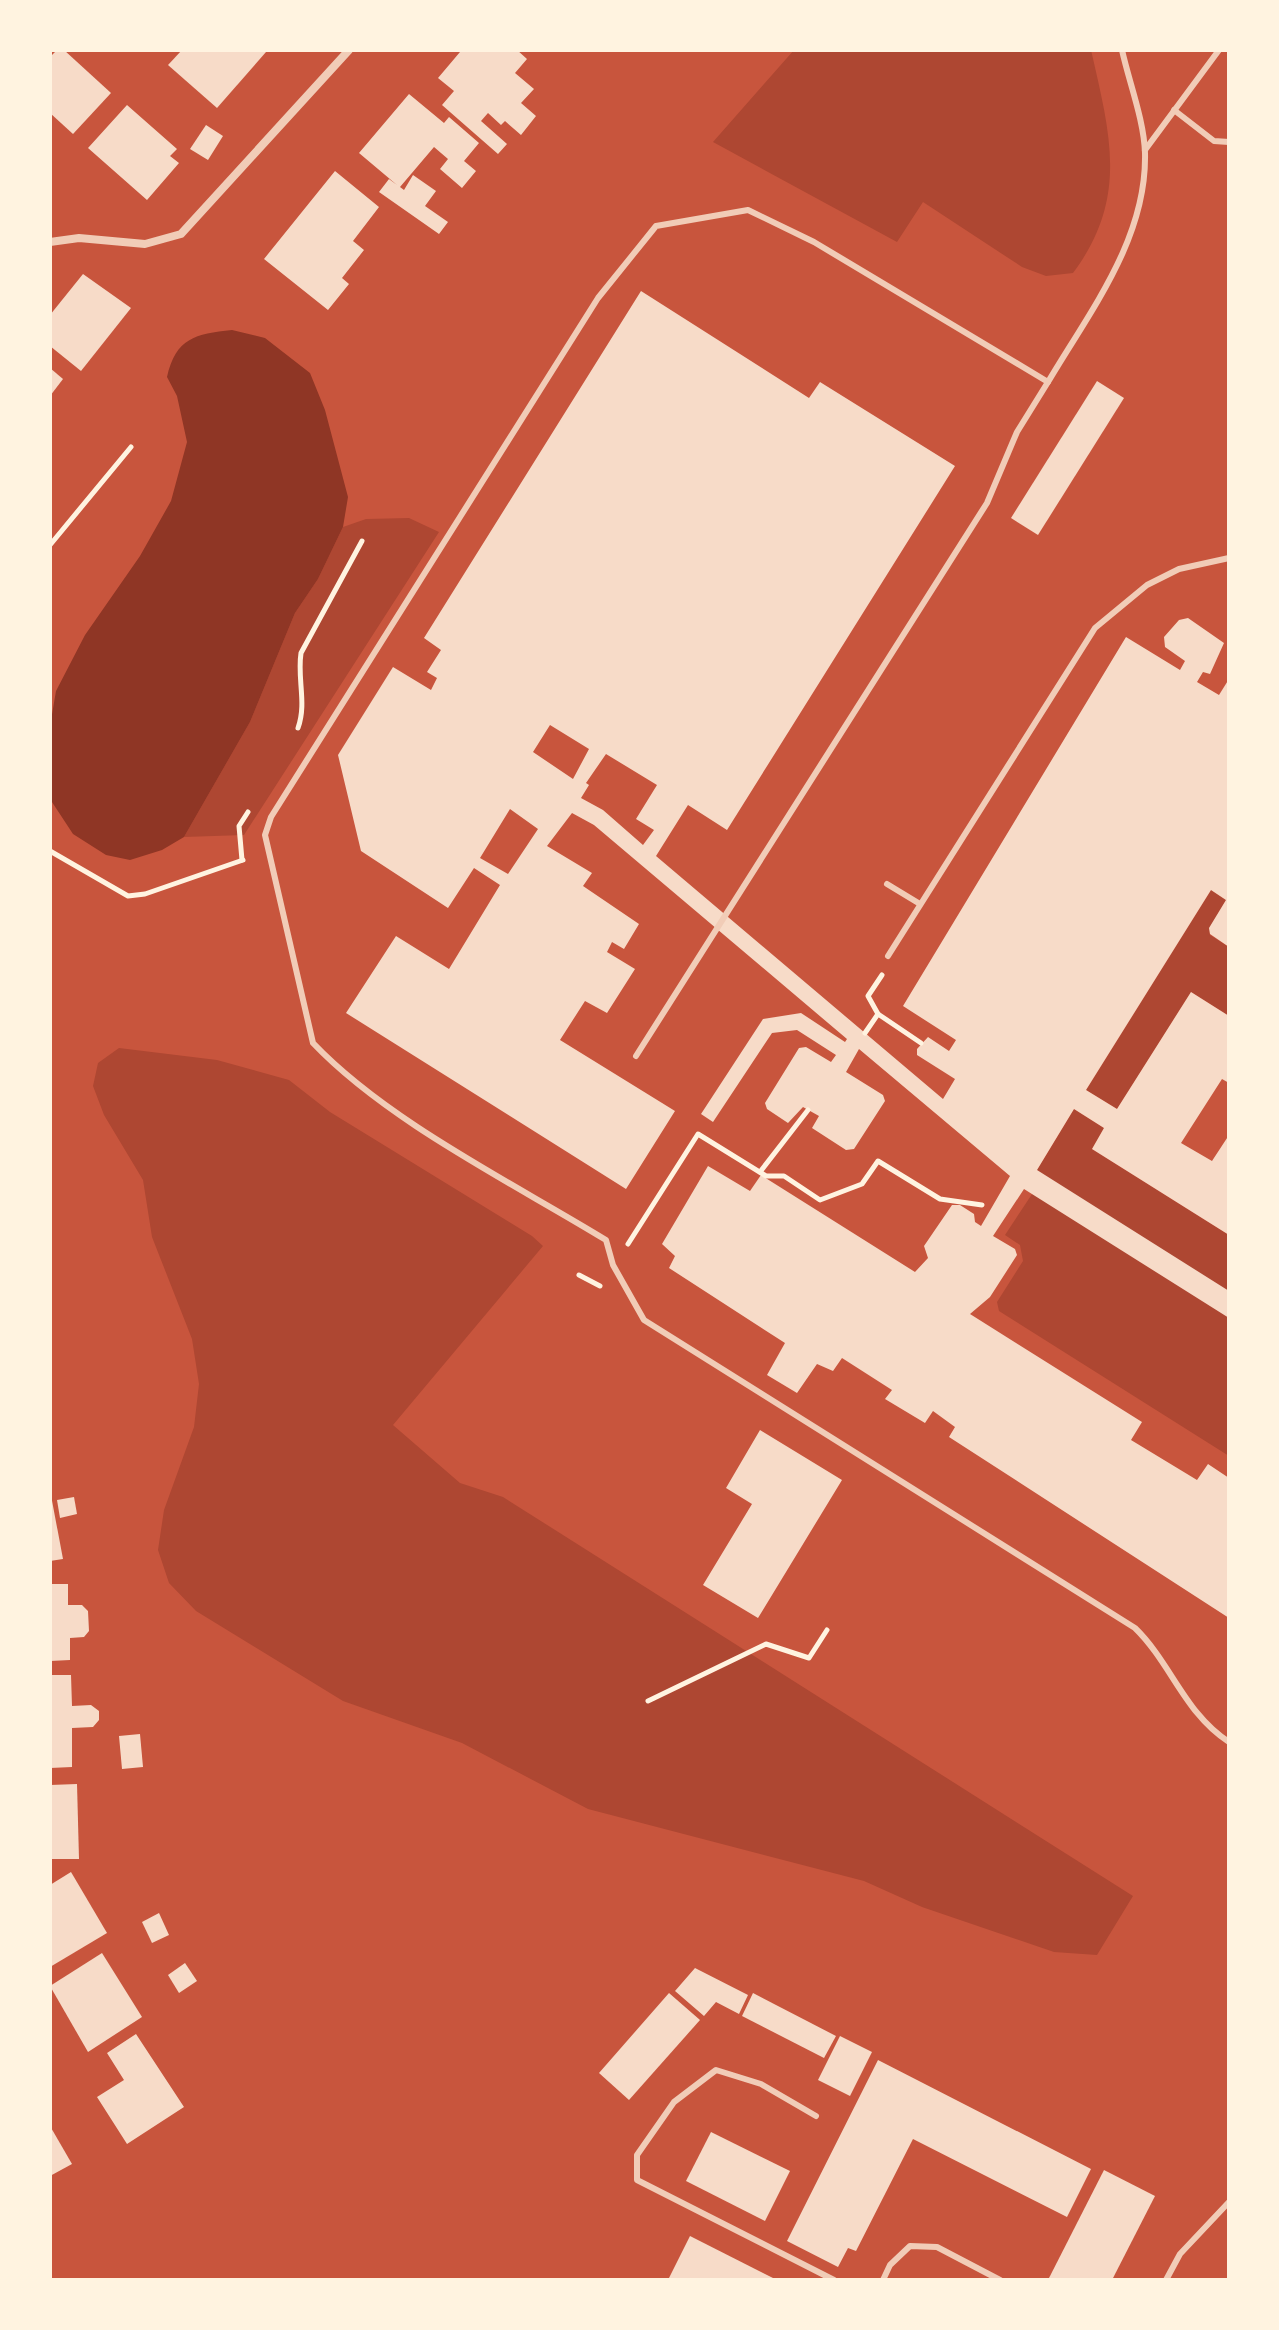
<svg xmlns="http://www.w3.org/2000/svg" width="1279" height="2330" font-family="'Source Sans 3',sans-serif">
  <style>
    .green { fill: #ae4732 }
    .water { fill: #8f3625 }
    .building { fill: #f7dbc8; fill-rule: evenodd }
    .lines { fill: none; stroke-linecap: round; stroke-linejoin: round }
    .path { stroke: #fff3e0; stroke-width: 5 }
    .service { stroke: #f1ccb7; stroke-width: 6 }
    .minor { stroke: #f1ccb7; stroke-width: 8 }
  </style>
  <rect width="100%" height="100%" fill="#c8553d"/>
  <g class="green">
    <path d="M 794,50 L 1091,50 C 1110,134 1129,198 1073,273 L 1046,276 L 1022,267 L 923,202 L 897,242 L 713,142 Z"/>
    <path d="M 409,518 L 439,532 L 244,835 L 184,837 L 250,722 L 295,613 L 318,579 L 343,527 L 366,519 Z"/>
    <path d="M 1211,890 L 1226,900 L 1209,929 L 1210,935 L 1229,947 L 1229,1016 L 1191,992 L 1117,1109 L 1086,1090 Z"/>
    <path d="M 119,1048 L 217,1060 L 289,1080 L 330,1112 L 532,1236 L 543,1246 L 393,1425 L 460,1483 L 503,1497 L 1133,1896 L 1097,1955 L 1054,1952 L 922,1907 L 864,1881 L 588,1809 L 462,1743 L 343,1701 L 196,1611 L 169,1583 L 158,1550 L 164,1510 L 194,1427 L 199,1384 L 192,1339 L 152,1237 L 143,1180 L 104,1115 L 93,1086 L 98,1063 Z"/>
    <path d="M 1074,1109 L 1104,1128 L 1092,1149 L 1229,1235 L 1229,1456 L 999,1311 L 997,1302 L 1023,1261 L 1020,1245 L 1005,1235 L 1044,1176 L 1037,1170 Z"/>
  </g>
  <path class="water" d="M 232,330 L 265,338 L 310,373 L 325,410 L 348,497 L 343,527 L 318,579 L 295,613 L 250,722 L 184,837 L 162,850 L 130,860 L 106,855 L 73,834 L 50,799 L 50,726 L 56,691 L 85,635 L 140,556 L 171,501 L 187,442 L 177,396 L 167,377 C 176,338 195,334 232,330 Z"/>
  <g class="building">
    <path d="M 57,50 L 64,50 L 111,93 L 73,134 L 50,113 L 50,57 Z"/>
    <path d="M 182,50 L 264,50 L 266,52 L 217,108 L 168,65 Z"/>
    <path d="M 458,50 L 517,50 L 527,59 L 515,73 L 534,89 L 521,103 L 536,116 L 521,135 L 505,121 L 501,125 L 488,113 L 481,121 L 507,144 L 498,154 L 442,105 L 454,91 L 438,78 L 460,52 Z"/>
    <path d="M 409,94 L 444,123 L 449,117 L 479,143 L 464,161 L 476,171 L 462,188 L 440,169 L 448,159 L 434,147 L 400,187 L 404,190 L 413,175 L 436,191 L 425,206 L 448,222 L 439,234 L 379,192 L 389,179 L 397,185 L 359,153 Z"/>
    <path d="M 127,105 L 177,149 L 170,156 L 179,163 L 147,200 L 88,148 Z"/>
    <path d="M 206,125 L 223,136 L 208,160 L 190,149 Z"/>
    <path d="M 335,171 L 379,207 L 353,241 L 364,250 L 342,278 L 349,284 L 328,310 L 264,259 Z"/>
    <path d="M 83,274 L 131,308 L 81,371 L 50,346 L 50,315 Z"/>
    <path d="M 641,291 L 809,398 L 820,382 L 955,466 L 727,830 L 688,805 L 656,856 L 943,1099 L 955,1079 L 917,1055 L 917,1049 L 928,1037 L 949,1051 L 956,1040 L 903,1006 L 1126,637 L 1180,670 L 1185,661 L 1165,647 L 1164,637 L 1179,620 L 1188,618 L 1224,643 L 1210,674 L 1203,672 L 1197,682 L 1219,695 L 1229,679 L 1229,947 L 1210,934 L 1209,928 L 1226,900 L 1211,890 L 1086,1090 L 1117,1109 L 1191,992 L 1229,1016 L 1229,1083 L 1222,1079 L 1181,1143 L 1212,1161 L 1229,1135 L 1229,1235 L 1092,1149 L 1104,1128 L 1074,1109 L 1037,1170 L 1229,1291 L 1229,1318 L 1024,1189 L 993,1236 L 1015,1249 L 1017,1255 L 990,1297 L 970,1314 L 1142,1422 L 1131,1440 L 1197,1480 L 1208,1464 L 1229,1478 L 1229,1618 L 949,1437 L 955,1427 L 933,1411 L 925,1423 L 885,1399 L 892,1390 L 842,1358 L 833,1371 L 817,1364 L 797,1393 L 767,1375 L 785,1343 L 669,1268 L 675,1256 L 662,1244 L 708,1166 L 750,1191 L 761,1175 L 915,1272 L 928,1258 L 924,1246 L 952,1205 L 960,1205 L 974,1214 L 975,1222 L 981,1226 L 1010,1176 L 859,1049 L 846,1072 L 883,1095 L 885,1101 L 854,1149 L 846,1150 L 812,1128 L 819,1116 L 803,1107 L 788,1123 L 767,1109 L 765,1103 L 799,1048 L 806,1047 L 831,1062 L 836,1055 L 797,1030 L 772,1033 L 713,1122 L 701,1114 L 763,1019 L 801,1013 L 845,1042 L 847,1039 L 594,825 L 572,813 L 547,846 L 592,873 L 583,886 L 639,924 L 624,949 L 612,942 L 607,952 L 635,969 L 607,1013 L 585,1001 L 560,1040 L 675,1111 L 626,1189 L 346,1013 L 396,936 L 449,969 L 500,885 L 474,868 L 448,908 L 361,851 L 338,755 L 393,667 L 431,690 L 437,678 L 427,672 L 441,650 L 424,638 ZM 550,725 L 589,749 L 573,779 L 533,752 ZM 606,754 L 657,785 L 636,819 L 654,830 L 643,845 L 603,810 L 581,798 L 589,785 L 586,783 ZM 510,809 L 538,829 L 508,874 L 480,858 Z"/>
    <path d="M 50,368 L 63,379 L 50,396 Z"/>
    <path d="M 1097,381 L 1124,398 L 1038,535 L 1011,518 Z"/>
    <path d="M 760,1430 L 842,1480 L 758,1618 L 703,1585 L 752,1504 L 726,1488 Z"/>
    <path d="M 50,1490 L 63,1559 L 50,1561 Z"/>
    <path d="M 74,1497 L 77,1514 L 60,1518 L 57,1500 Z"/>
    <path d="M 50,1584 L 68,1584 L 68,1605 L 82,1605 L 88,1611 L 89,1631 L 84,1637 L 70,1638 L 70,1660 L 50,1661 Z"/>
    <path d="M 50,1675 L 71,1675 L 72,1706 L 91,1705 L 99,1711 L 99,1720 L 93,1727 L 72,1728 L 72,1767 L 50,1768 Z"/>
    <path d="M 140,1734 L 143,1767 L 122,1769 L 119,1736 Z"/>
    <path d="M 77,1784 L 79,1859 L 50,1859 L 50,1785 Z"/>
    <path d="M 71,1872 L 107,1933 L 50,1967 L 50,1885 Z"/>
    <path d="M 159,1913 L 169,1935 L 152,1943 L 142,1922 Z"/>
    <path d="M 102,1953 L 142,2017 L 88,2052 L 50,1986 Z"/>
    <path d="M 185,1963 L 197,1981 L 179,1993 L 168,1975 Z"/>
    <path d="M 695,1968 L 748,1995 L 739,2014 L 716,2002 L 704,2016 L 675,1991 Z"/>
    <path d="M 669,1993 L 700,2020 L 629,2100 L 599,2073 Z"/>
    <path d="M 753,1993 L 836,2036 L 824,2058 L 742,2016 Z"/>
    <path d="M 136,2034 L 184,2107 L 127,2144 L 97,2097 L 124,2080 L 107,2053 Z"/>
    <path d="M 840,2036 L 872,2052 L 850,2096 L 818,2080 Z"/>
    <path d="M 878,2060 L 1091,2169 L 1067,2217 L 913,2139 L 856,2251 L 848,2248 L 838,2267 L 787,2241 Z"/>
    <path d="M 50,2126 L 72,2164 L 50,2176 Z"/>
    <path d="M 711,2132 L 790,2171 L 765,2221 L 686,2181 Z"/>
    <path d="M 1104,2170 L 1155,2196 L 1112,2280 L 1048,2280 Z"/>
    <path d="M 690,2236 L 777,2280 L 668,2280 Z"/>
  </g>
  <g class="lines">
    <g class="path">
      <path d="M 50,545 L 131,447"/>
      <path d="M 298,728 C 307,703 297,679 301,653 L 362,541"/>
      <path d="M 50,851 L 128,896 L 145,894 L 243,860"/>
      <path d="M 242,860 L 239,826 L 248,812"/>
      <path d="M 878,1014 L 921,1043"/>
      <path d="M 865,1033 L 878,1014 L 868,996 L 882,975"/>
      <path d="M 760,1172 L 808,1110"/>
      <path d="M 628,1244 L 698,1134 L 766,1176 L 784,1176 L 820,1200 L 862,1184 L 878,1161 L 940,1199 L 982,1205"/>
      <path d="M 579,1275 L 600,1286"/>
      <path d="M 648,1701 L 766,1644 L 809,1658 L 827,1630"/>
    </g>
    <g class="service">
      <path d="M 1122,50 C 1129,82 1144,120 1145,153 C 1147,239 1090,311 1048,382 L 814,242 L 748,210 L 656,226 L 598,298 L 271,817 L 265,835 L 313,1043 C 387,1121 513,1183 606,1240 L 613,1265 L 644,1320 L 1135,1628 C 1171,1663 1185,1714 1229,1742"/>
      <path d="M 1174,110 L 1214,141 L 1229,142"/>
      <path d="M 1145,150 L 1219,50"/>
      <path d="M 887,884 L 920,904"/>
      <path d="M 888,956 L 1095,628 L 1147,585 L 1179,569 L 1229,558"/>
      <path d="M 636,1056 L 987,503 L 1017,432 L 1048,382"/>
      <path d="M 816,2116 L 761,2084 L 716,2070 L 674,2102 L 637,2155 L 637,2180 L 834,2280"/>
      <path d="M 883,2280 L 890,2265 L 910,2246 L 937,2247 L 1000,2280"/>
      <path d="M 1166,2280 L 1180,2254 L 1229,2202"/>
    </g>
    <path class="minor" d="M 50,242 L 79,238 L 145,244 L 181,234 L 349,50"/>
  </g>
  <rect width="1279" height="2330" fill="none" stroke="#fff3e0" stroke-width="104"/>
</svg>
